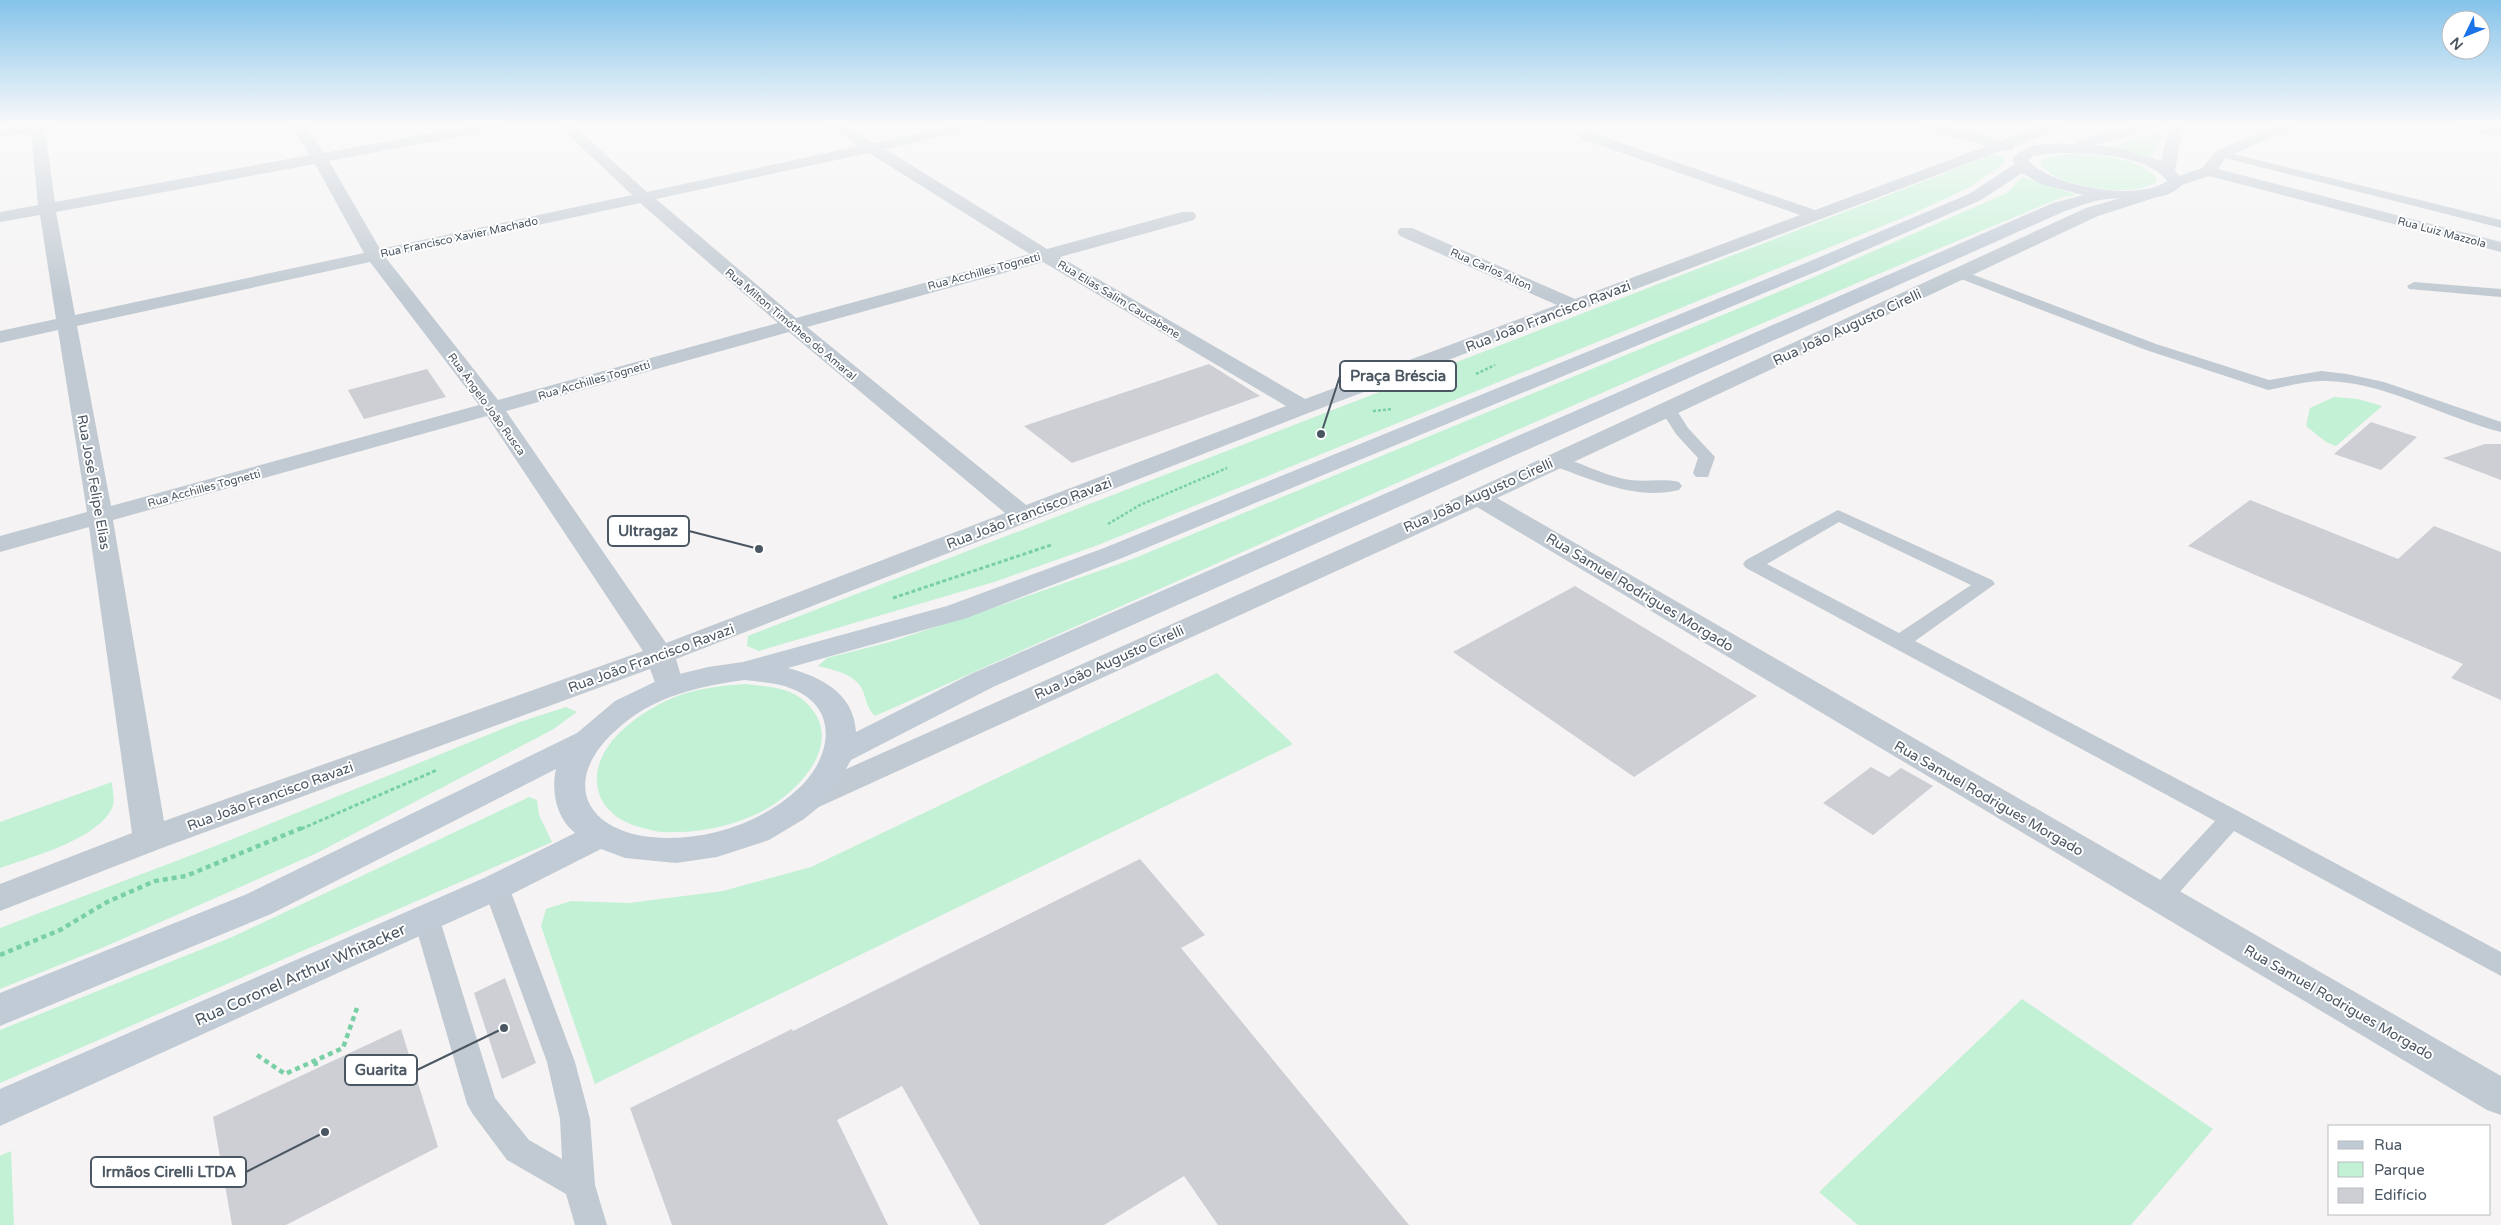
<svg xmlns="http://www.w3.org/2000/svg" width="2501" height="1225" font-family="'Varela Round',sans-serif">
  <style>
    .green { fill: #c3f1d5 }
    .building { fill: #cdcfd5 }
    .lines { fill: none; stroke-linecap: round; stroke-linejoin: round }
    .path-far2 { stroke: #7ad0a6; stroke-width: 2.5; stroke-dasharray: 3 2; stroke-linecap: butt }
    .path-far1 { stroke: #7ad0a6; stroke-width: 3; stroke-dasharray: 4 2.5; stroke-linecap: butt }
    .path { stroke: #7ad0a6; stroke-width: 4.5; stroke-dasharray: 5 4; stroke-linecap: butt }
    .service { fill: #c1cad2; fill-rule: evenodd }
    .minor { fill: #c1cad2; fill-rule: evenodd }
    .secondary { fill: #c1cbd6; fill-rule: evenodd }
    .labels { text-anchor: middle; stroke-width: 4; stroke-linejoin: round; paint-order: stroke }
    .far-street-label { font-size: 11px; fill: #4a5661; stroke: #fff }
    .street-label { font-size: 14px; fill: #4a5661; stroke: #fff }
    .near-street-label { font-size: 16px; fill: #4a5661; stroke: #fff }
    .leader { fill: none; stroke: #4a5661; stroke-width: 2 }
    .callout-dot { fill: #4a5661; stroke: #fff; stroke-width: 2 }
    .callout { fill: #fff; stroke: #4a5661; stroke-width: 2 }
    .callout-label { font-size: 15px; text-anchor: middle; font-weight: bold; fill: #4a5661 }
  </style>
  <rect width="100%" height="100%" fill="#f5f3f3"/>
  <g class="green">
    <path d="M 2160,130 L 2165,131 L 2151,158 L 2109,148 Z"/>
    <path d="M 2073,154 C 2100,155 2135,157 2156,177 L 2156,182 C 2132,199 2058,187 2040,165 L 2041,161 L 2047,157 Z"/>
    <path d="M 1992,155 L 2001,156 L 2006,162 L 1968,188 L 1914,213 L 1098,545 L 994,582 L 759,651 L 747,646 L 748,636 Z"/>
    <path d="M 2022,177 L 2077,195 L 2063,197 C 1663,361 1270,540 875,716 C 867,708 867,702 863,691 C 856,674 834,670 818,666 L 827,658 L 890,642 L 1002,605 L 1130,560 L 1807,280 L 2007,193 Z"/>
    <path d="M 2334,397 L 2358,399 L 2382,406 L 2336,446 L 2326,442 L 2306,426 L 2310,408 Z"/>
    <path d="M 1217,673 L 1293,744 L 595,1084 L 541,926 L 546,909 L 571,901 L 629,903 L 723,891 L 811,867 Z"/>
    <path d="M 745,684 C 764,686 788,687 803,700 C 847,737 805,786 768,808 C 742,823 707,832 677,832 C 669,832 659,833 651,830 C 643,828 634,826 626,822 C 615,817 604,807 600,796 C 583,751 638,712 675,697 C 697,688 721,686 745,684 Z"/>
    <path d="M 566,707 L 577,712 L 552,730 L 317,853 L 104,947 L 0,989 L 0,928 L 218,845 L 517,723 Z"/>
    <path d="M 112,782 C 112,788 115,799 113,805 C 103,838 29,858 0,868 L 0,822 Z"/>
    <path d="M 529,797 L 537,800 L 539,815 L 552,842 L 0,1083 L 0,1030 L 230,938 Z"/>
    <path d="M 2022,999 L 2213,1129 L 2131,1225 L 1858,1225 L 1819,1192 Z"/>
    <path d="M 11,1151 L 14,1225 L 0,1225 L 0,1156 Z"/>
  </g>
  <g class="building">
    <path d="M 1209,364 L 1260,396 L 1072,463 L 1024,426 Z"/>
    <path d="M 427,369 L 446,397 L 364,419 L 348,390 Z"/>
    <path d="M 2371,422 L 2417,437 L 2381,470 L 2334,454 Z"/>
    <path d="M 2485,444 L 2501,444 L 2501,480 L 2443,458 Z"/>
    <path d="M 2250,500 L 2398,559 L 2434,526 L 2501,552 L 2501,700 L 2451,678 L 2463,664 L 2188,546 Z"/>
    <path d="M 1575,586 L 1757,696 L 1634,777 L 1453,652 Z"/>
    <path d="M 1871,767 L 1889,777 L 1901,768 L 1933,786 L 1873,835 L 1823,803 Z"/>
    <path d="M 1140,859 L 1205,935 L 1181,948 L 1409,1225 L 1218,1225 L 1184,1176 L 1104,1225 L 980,1225 L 902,1086 L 837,1120 L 888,1225 L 672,1225 L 630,1108 L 792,1029 L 793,1031 Z"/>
    <path d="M 505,978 L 536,1063 L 502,1079 L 474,993 Z"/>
    <path d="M 401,1029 L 438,1147 L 286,1225 L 232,1225 L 213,1117 Z"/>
  </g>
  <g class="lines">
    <g class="path-far2">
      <path d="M 1476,374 L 1495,365"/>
      <path d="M 1373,411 L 1392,409"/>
      <path d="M 1108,524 L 1140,505 L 1227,468"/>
    </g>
    <g class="path-far1">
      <path d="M 893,598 L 1051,545"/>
      <path d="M 301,829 L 437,770"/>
    </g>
    <g class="path">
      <path d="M 0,955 L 60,930 L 107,902 L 155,881 L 186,876 L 304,827"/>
      <path d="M 257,1055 L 285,1074 L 343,1048 L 357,1008"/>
      <path d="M 315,1061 L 317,1069"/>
    </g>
    <g class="service">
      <path d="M 2221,151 L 2501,220 L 2501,228 L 2217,156 L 2217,152 Z"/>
      <path d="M 1961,270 L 2156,344 L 2269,380 L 2321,371 L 2347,374 L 2384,382 L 2501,422 L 2501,432 C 2445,418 2379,379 2321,381 C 2304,381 2285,387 2268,390 L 2262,388 L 2146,350 L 1956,277 L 1954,274 Z"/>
      <path d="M 2414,282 L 2501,289 L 2501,297 L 2409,289 L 2407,286 Z"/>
      <path d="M 1668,404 L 1674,406 L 1688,428 L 1715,457 L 1708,477 L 1696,477 L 1693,473 L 1698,458 L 1676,434 L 1660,409 Z"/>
      <path d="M 1557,456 C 1580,462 1601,474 1624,479 C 1642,483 1662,478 1679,482 L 1682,486 L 1679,490 C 1635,501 1591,479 1551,465 L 1548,461 L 1551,457 Z"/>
      <path d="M 1838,510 L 1992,580 L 1995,584 L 1915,641 L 2240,812 L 2501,952 L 2501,976 L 2234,831 L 2169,904 L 2160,907 L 2151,904 L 2147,897 L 2151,890 L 2215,821 L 1746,568 L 1743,564 L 1746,560 ZM 1839,522 L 1971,585 L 1899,633 L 1767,564 Z"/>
      <path d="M 496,877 L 505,880 L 509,887 L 575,1062 L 590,1119 L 595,1185 L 607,1225 L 575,1225 L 566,1194 L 507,1160 L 472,1113 L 467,1104 L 413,917 L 417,910 L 426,907 L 435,910 L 439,917 L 495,1098 L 529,1140 L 562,1159 L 560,1119 L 547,1062 L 483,887 L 487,880 Z"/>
    </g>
    <g class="minor">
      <path d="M 22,125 L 55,125 L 53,128 L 45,130 L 55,202 L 310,155 L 291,125 L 305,125 L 324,153 L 475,125 L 506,125 L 499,129 L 329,161 L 380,249 L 632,195 L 558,125 L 573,125 L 647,192 L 858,146 L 828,125 L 845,125 L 874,143 L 956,125 L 983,125 L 976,129 L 885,149 L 1047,249 L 1182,212 L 1194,212 L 1196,216 L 1194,220 L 1060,257 L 1305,399 L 1557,305 L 1400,236 L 1397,232 L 1400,228 L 1412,228 L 1575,299 L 1800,215 L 1582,139 L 1580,136 L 1582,133 L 1592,133 L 1815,210 L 1987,146 L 1923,128 L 1921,125 L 1944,125 L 2001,141 L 2044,125 L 2064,125 L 2062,128 L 2014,146 L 2012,150 L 2003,150 L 1311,412 L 676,659 L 684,686 L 679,693 L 669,695 L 659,693 L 650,669 L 162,848 L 0,911 L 0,884 L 132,833 L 89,527 L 0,552 L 0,536 L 87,512 L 58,330 L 0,343 L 0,331 L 56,319 L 40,215 L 0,222 L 0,212 L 38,205 L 31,132 L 0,137 L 0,129 ZM 869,153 L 1030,254 L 796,318 L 656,199 ZM 315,164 L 364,253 L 75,315 L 56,212 ZM 640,203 L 778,323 L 498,400 L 386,258 ZM 370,262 L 479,405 L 111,506 L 77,326 ZM 1043,262 L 1286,406 L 1026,505 L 807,327 ZM 789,332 L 1005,513 L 666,643 L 506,411 ZM 487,416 L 643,651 L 164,821 L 113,520 Z"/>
      <path d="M 2277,125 L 2296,125 L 2294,128 L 2226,157 L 2218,169 L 2501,242 L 2501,252 L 2209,176 L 2176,187 L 2168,182 L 2170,179 L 2202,168 L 2216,151 Z"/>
      <path d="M 2455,125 L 2483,125 L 2501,129 L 2501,137 L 2457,128 Z"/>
      <path d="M 2148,190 L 2156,195 L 2154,198 L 2098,216 L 1497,498 L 2501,1076 L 2501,1115 L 2487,1110 L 1477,507 L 821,806 L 810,810 L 799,806 L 794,798 L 799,790 L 1469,492 L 2086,208 Z"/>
    </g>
    <path class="secondary" d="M 2135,125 L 2158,125 L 2156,128 L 2094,145 L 2122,149 L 2161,161 L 2170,125 L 2184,125 L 2175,170 L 2184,182 C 2167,206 2130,196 2107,199 C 2093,200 2078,207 2065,211 L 993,687 L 851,760 L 832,794 L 820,806 L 804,819 L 769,840 L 717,857 L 676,863 L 625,858 L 601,849 L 508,896 L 0,1126 L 0,1089 L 484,878 L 575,833 C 556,818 551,791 556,769 L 271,914 L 0,1026 L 0,993 L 247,894 L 577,733 L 615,701 L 663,678 L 708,667 L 743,662 L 947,606 L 1104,548 L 1808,262 L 1969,194 L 2015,164 L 2012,160 C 2025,141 2055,143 2076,144 L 2078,141 ZM 2055,153 C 2087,153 2146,153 2167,181 C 2138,202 2051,187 2028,160 L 2033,156 ZM 2022,173 L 2041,184 L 2083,195 L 2053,203 L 973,673 L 856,732 C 854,693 821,677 788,668 L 967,618 L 1122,558 L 1820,270 L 1981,200 ZM 744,680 C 762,682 783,683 799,692 C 841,714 828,762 798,789 C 762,822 714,838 666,838 C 585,837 555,780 622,725 C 656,696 700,686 744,680 Z"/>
  </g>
  <linearGradient id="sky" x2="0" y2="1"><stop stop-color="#85c3ea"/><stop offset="0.42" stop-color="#fafafa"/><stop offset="1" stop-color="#fafafa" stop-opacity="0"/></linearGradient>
  <rect width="2501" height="296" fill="url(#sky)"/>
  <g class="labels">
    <g class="far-street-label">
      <text transform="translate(2442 232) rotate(15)" y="4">Rua Luiz Mazzola</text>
      <text transform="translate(459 237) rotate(-12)" y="4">Rua Francisco Xavier Machado</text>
      <text transform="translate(1491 269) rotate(24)" y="4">Rua Carlos Alton</text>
      <text transform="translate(984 271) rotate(-15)" y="4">Rua Acchilles Tognetti</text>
      <text transform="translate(1119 299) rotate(31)" y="4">Rua Elias Salim Caucabene</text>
      <text transform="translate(791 324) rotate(40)" y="4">Rua Milton Timótheo do Amaral</text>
      <text transform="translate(594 380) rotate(-16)" y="4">Rua Acchilles Tognetti</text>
      <text transform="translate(487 404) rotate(54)" y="4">Rua Ângelo João Rusca</text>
      <text transform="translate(204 488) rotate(-15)" y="4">Rua Acchilles Tognetti</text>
    </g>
    <g class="street-label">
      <text transform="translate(1548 316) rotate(-21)" y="5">Rua João Francisco Ravazi</text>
      <text transform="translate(1847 327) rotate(-25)" y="5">Rua João Augusto Cirelli</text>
      <text transform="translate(94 482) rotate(80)" y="5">Rua José Felipe Elias</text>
      <text transform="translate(1478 495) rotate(-24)" y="5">Rua João Augusto Cirelli</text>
      <text transform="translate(1029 513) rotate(-21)" y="5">Rua João Francisco Ravazi</text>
      <text transform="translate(1640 592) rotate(31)" y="5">Rua Samuel Rodrigues Morgado</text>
      <text transform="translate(651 658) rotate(-20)" y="5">Rua João Francisco Ravazi</text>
      <text transform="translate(1109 662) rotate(-24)" y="5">Rua João Augusto Cirelli</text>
      <text transform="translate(270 796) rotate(-20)" y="5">Rua João Francisco Ravazi</text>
      <text transform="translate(1989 798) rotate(30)" y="5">Rua Samuel Rodrigues Morgado</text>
      <text transform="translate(2339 1002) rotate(30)" y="5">Rua Samuel Rodrigues Morgado</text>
    </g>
    <g class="near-street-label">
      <text transform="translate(300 974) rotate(-24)" y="6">Rua Coronel Arthur Whitacker</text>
    </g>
  </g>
  <path class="leader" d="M1321 434L1340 376M759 549L689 531M504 1028L417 1070M325 1132L246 1172"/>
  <g class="callout-dot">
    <circle cx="1321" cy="434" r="5"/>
    <circle cx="759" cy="549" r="5"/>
    <circle cx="504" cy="1028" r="5"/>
    <circle cx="325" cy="1132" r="5"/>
  </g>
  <g class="callout">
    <rect x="1340" y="361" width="116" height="30" rx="5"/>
    <rect x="608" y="516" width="81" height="30" rx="5"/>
    <rect x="345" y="1055" width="72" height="30" rx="5"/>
    <rect x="91" y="1157" width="155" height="30" rx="5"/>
  </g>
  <g class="callout-label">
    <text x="1398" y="381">Praça Bréscia</text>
    <text x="648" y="536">Ultragaz</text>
    <text x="381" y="1075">Guarita</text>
    <text x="169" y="1177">Irmãos Cirelli LTDA</text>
  </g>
  <rect x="2328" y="1125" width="162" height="90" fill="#ffffff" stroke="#b7bbc0"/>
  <rect x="2338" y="1141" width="25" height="8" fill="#c1cbd6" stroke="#b7bbc0"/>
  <text x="2374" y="1150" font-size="15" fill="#4a5661">Rua</text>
  <rect x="2338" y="1162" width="25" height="15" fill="#c3f1d5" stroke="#b7bbc0"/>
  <text x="2374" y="1175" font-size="15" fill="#4a5661">Parque</text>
  <rect x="2338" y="1188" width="25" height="15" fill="#cdcfd5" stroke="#b7bbc0"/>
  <text x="2374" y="1200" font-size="15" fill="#4a5661">Edifício</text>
  <g transform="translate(2466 35) rotate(227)"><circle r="24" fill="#ffffff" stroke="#b7bbc0"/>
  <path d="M0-4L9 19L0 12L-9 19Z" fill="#1a73e8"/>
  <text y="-8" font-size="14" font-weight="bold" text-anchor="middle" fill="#4a5661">N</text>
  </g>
</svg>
